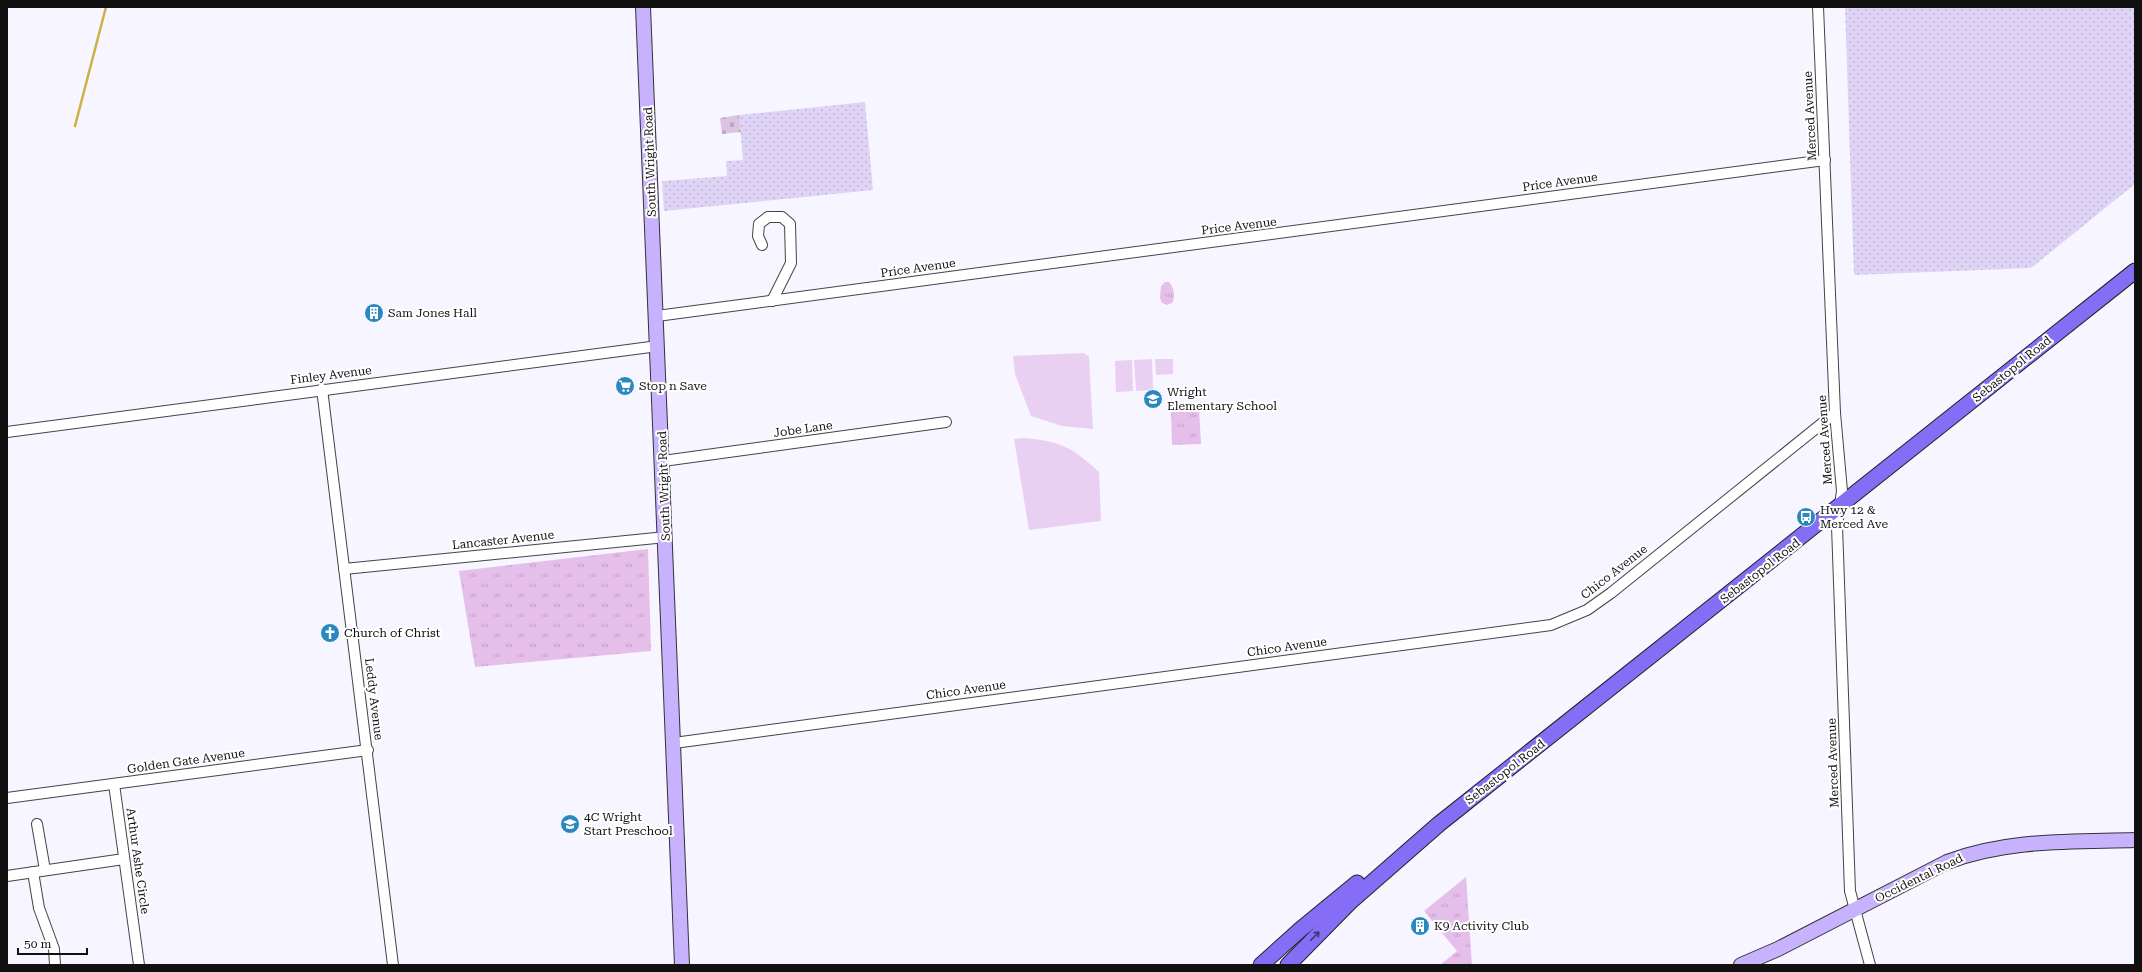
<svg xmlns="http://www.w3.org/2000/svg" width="2142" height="972" font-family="'Roboto Serif',serif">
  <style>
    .farmland { fill: url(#farmland-dots) }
    .grass { fill: url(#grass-tufts) }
    .cemetery { fill: url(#cemetery-stones) }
    .pitch { fill: #e9cff1 }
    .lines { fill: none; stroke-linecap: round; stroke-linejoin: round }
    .stream { stroke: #cbb242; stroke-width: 2.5 }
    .street-casing { stroke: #444; stroke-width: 12 }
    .secondary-casing { stroke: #333; stroke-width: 16 }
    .primary-casing { stroke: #222; stroke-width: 17 }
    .street { stroke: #fff; stroke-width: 10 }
    .secondary { stroke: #c8b2fd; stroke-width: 14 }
    .primary { stroke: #856ef5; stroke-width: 15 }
    .oneway { stroke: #3f366c }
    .labels { text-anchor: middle; stroke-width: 4; stroke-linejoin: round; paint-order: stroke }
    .street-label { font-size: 12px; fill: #111; stroke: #fff }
    .poi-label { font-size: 12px; fill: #111; stroke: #fff; text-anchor: start }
  </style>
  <defs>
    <pattern id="farmland-dots" width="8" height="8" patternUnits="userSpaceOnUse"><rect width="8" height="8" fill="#dfd4f5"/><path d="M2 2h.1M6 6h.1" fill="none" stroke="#beb5d1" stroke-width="1.8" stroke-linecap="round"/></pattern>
    <pattern id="grass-tufts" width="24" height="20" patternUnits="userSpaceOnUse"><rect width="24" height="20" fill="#e5beea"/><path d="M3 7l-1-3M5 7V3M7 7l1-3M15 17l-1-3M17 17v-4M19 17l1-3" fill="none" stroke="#c3a2c8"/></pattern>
    <pattern id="cemetery-stones" width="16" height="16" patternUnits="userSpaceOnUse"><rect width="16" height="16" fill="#dac4e2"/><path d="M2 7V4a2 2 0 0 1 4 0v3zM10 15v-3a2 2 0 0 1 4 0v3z" fill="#baa7c1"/></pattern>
  </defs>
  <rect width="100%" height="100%" fill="#f7f5ff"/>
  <g class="farmland">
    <path d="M 1845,7 L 2135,7 L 2135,184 L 2031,268 L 1854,275 Z"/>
    <path d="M 865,102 L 873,190 L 664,211 L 662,181 L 727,176 L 726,161 L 743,160 L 739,115 Z"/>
  </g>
  <g class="grass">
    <path d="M 1165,282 L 1169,282 C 1174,288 1176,296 1172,303 L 1167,305 L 1162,303 L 1160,298 L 1161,286 Z"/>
    <path d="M 1199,409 L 1201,444 L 1172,445 L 1171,410 Z"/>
    <path d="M 648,549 L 651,651 L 475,667 L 459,571 Z"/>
    <path d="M 1466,877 L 1472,965 L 1440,965 L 1457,951 L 1424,911 Z"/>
  </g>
  <path class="cemetery" d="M 739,115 L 741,132 L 722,134 L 720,118 Z"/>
  <g class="pitch">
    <path d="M 1084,353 L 1089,357 L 1093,429 L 1062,426 L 1031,416 L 1015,374 L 1013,356 Z"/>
    <path d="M 1152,359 L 1153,390 L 1136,391 L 1134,360 Z"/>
    <path d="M 1155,359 L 1173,359 L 1173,374 L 1156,375 Z"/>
    <path d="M 1132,360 L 1133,391 L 1116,392 L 1115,361 Z"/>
    <path d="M 1025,438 C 1063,442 1071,447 1099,472 L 1101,521 L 1029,530 L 1014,439 Z"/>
  </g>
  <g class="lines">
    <path class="stream" d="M 75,126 L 106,7"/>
    <defs>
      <g id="street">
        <path d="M 1818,7 L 1835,413 L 1842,491 L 1837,526 L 1850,891 L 1870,965"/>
        <path d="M 762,245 L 758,236 L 759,224 L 768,217 L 782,217 L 790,224 L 791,263 L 772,301"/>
        <path d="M 657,316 L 1825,160"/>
        <path d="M 322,389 L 393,965"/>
        <path d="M 7,432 L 658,346"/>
        <path d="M 663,461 L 946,422"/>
        <path d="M 344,569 L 666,537"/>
        <path d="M 674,743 L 1551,625 L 1587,610 L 1611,593 L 1835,413"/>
        <path d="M 114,784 L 139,965"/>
        <path d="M 7,798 L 368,750"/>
        <path d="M 37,824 L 45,870"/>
        <path d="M 33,872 L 39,908 L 54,949 L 55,965"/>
        <path d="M 7,876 L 124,859"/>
      </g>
      <g id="secondary">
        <path d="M 643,7 L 682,965"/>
        <path d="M 1741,965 L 1778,949 L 1947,862 C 2007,839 2071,842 2135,840"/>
      </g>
      <g id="primary">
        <path d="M 1261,965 L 1301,929 L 1357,883"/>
        <path d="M 1288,965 L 1351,901 L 1439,824 L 2135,271"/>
      </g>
    </defs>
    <use href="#street" class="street-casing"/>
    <use href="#secondary" class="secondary-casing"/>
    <use href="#primary" class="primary-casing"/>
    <use href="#street" class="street"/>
    <use href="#secondary" class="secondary"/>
    <use href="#primary" class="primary"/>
  </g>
  <defs><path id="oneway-shaft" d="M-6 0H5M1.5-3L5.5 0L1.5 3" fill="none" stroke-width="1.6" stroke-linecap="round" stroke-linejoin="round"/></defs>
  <use class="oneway" href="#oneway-shaft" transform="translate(1315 936) rotate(-45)"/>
  <defs>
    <symbol id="building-disc" viewBox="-11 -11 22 22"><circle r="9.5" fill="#2a88bf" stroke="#fff"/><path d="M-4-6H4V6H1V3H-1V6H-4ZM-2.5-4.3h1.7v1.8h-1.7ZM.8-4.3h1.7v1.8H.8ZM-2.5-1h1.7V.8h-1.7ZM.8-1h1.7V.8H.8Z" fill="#fff"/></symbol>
    <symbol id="supermarket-disc" viewBox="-11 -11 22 22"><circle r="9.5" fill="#2a88bf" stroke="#fff"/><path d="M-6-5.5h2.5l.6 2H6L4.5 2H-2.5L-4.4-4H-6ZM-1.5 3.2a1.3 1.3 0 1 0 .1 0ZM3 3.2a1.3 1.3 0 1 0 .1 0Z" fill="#fff"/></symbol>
    <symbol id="school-disc" viewBox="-11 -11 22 22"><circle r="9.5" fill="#2a88bf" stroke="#fff"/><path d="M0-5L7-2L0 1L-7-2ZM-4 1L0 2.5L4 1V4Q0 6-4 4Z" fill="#fff"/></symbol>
    <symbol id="bus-disc" viewBox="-11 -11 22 22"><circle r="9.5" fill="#2a88bf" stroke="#fff"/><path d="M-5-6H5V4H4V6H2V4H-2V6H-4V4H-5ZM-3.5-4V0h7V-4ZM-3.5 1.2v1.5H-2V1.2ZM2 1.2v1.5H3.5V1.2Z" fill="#fff"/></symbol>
    <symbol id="church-disc" viewBox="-11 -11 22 22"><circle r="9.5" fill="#2a88bf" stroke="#fff"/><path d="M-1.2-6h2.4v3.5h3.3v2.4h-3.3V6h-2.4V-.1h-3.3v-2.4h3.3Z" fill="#fff"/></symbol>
  </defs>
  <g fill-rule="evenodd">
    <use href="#building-disc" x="363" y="302" width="22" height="22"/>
    <use href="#supermarket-disc" x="614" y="375" width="22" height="22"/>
    <use href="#school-disc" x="1142" y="388" width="22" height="22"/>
    <use href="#bus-disc" x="1795" y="506" width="22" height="22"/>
    <use href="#church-disc" x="319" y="622" width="22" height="22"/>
    <use href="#school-disc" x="559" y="813" width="22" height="22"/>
    <use href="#building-disc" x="1409" y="915" width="22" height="22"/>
  </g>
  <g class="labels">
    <g class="street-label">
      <text transform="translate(1810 116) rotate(-93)" y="4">Merced Avenue</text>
      <text transform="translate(650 162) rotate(-92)" y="4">South Wright Road</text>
      <text transform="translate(1560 182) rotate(-8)" y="4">Price Avenue</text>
      <text transform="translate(1239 226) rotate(-7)" y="4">Price Avenue</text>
      <text transform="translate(918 268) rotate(-8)" y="4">Price Avenue</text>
      <text transform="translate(2012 369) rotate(-39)" y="4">Sebastopol Road</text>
      <text transform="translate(331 375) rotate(-7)" y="4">Finley Avenue</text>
      <text transform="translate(803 429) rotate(-8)" y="4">Jobe Lane</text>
      <text transform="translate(1825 440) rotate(-94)" y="4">Merced Avenue</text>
      <text transform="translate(664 486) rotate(-92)" y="4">South Wright Road</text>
      <text transform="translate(503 540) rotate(-6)" y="4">Lancaster Avenue</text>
      <text transform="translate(1760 571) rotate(-38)" y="4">Sebastopol Road</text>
      <text transform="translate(1614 572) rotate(-38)" y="4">Chico Avenue</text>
      <text transform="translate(1287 647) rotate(-8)" y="4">Chico Avenue</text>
      <text transform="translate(966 690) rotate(-8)" y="4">Chico Avenue</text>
      <text transform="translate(374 699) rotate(83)" y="4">Leddy Avenue</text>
      <text transform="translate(186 761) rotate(-8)" y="4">Golden Gate Avenue</text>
      <text transform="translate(1833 763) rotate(-92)" y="4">Merced Avenue</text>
      <text transform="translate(1505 772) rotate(-38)" y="4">Sebastopol Road</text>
      <text transform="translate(138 861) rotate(82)" y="4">Arthur Ashe Circle</text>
      <text transform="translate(1919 878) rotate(-26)" y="4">Occidental Road</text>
    </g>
    <g class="poi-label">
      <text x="388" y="317">Sam Jones Hall</text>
      <text x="639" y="390">Stop n Save</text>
      <text x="1167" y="396">Wright<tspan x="1167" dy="14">Elementary School</tspan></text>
      <text x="1820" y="514">Hwy 12 &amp;<tspan x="1820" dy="14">Merced Ave</tspan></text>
      <text x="344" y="637">Church of Christ</text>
      <text x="584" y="821">4C Wright<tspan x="584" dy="14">Start Preschool</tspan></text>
      <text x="1434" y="930">K9 Activity Club</text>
    </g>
  </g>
  <rect width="2142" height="972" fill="none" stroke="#111111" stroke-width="16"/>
  <path d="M18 948v6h69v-6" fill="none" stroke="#111111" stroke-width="2"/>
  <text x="24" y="948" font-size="12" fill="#111111" stroke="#ffffff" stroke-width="3" paint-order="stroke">50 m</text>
</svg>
